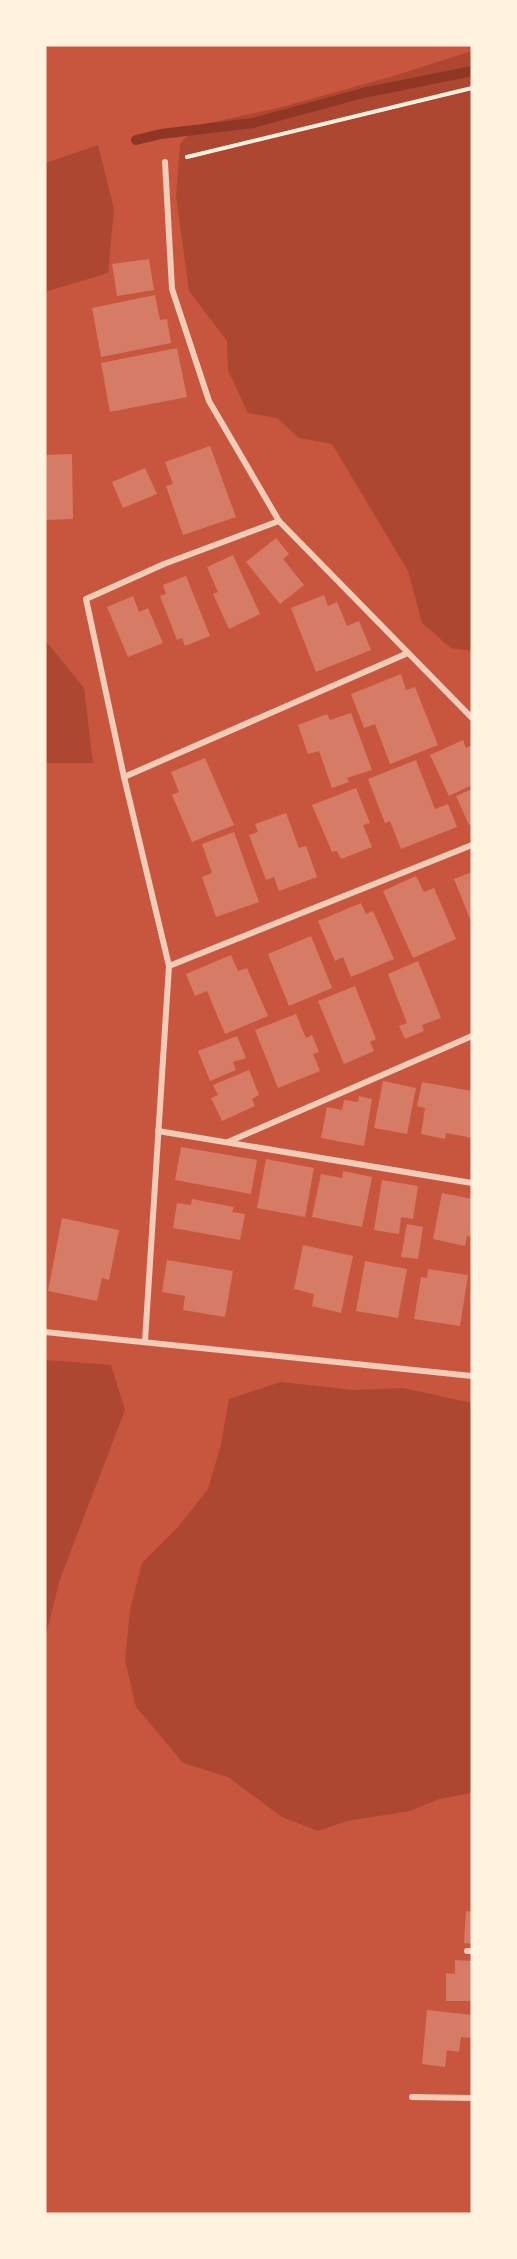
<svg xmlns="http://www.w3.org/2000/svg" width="517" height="2259" font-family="Literata,serif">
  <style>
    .green { fill: #ae4732 }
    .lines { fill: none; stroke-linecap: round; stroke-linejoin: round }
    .stream { stroke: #8f3625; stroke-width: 10 }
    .building { fill: #d67c66 }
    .path { stroke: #fff3e0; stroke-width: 4 }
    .minor { stroke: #f1ccb7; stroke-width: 6 }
  </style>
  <rect width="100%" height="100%" fill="#c8553d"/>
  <g class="green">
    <path d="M 472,51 L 472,651 L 451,648 L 422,623 L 408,571 L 332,444 L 299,438 L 277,418 L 248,413 L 228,370 L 227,341 L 189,291 L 176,196 L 180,144 L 196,126 L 278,108 L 390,77 Z"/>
    <path d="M 98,145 L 114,209 L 108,273 L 45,292 L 45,163 Z"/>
    <path d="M 45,640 L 84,688 L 93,763 L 45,763 Z"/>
    <path d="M 45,1360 L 111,1365 L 125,1410 L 60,1579 L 45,1639 Z"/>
    <path d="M 281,1382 L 353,1390 L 403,1388 L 472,1403 L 472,1793 L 439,1799 L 410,1811 L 347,1821 L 318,1831 L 282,1817 L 228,1777 L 183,1763 L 136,1707 L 125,1660 L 130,1610 L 142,1563 L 178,1527 L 208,1489 L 221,1444 L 229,1399 Z"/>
  </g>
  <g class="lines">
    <path class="stream" d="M 136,140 L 161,134 L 253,123 L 363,93 L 472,71"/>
  </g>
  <g class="building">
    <path d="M 149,259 L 154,290 L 117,296 L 112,264 Z"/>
    <path d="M 155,295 L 160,320 L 167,319 L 171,343 L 101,357 L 92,308 Z"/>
    <path d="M 177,348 L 187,397 L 110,412 L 101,363 Z"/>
    <path d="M 210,446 L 236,517 L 183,535 L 166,486 L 173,484 L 165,462 Z"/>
    <path d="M 72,454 L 73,519 L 45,520 L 45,455 Z"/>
    <path d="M 145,468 L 157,494 L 123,508 L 112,482 Z"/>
    <path d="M 276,538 L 289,554 L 283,559 L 304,585 L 280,604 L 246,562 Z"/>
    <path d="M 233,555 L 260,614 L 229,629 L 213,594 L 218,592 L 207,567 Z"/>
    <path d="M 186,576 L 210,636 L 185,646 L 182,638 L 177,640 L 160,596 L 166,594 L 163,585 Z"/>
    <path d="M 324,595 L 328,606 L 337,602 L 347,626 L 359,621 L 371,650 L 316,672 L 291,608 Z"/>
    <path d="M 133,596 L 139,612 L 148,608 L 163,643 L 128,657 L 107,607 Z"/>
    <path d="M 401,674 L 406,690 L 415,687 L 438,745 L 390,764 L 375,724 L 364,728 L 351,694 Z"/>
    <path d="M 351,713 L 372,770 L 347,778 L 349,782 L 332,788 L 319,751 L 308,754 L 298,725 L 327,714 L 330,720 Z"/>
    <path d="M 463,740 L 466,748 L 472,745 L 472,785 L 449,796 L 430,755 Z"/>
    <path d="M 205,758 L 234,825 L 192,842 L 172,795 L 179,792 L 171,772 Z"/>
    <path d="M 416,760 L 435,809 L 448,804 L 457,827 L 401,849 L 390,821 L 385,823 L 368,779 Z"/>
    <path d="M 356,788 L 370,823 L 363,825 L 372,847 L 341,859 L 337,851 L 332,852 L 312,805 Z"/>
    <path d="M 472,789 L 472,824 L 469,825 L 456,796 Z"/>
    <path d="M 286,813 L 299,848 L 306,846 L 317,877 L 279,891 L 274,877 L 266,880 L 249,835 L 258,832 L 255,824 Z"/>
    <path d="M 234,832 L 259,902 L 216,917 L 202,877 L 212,873 L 202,844 Z"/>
    <path d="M 472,872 L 472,924 L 454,879 Z"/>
    <path d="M 416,876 L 424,892 L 434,888 L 456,939 L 413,958 L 383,891 Z"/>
    <path d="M 361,903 L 366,914 L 373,911 L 394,959 L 351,977 L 343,957 L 335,961 L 318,921 Z"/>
    <path d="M 311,936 L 332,988 L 289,1006 L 268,954 Z"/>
    <path d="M 231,955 L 238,971 L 247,968 L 268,1016 L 225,1034 L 207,991 L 195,996 L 186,974 Z"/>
    <path d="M 418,961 L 441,1018 L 422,1025 L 424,1031 L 405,1039 L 399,1026 L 407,1023 L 388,974 Z"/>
    <path d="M 355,986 L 376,1039 L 370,1042 L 374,1051 L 344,1064 L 318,1001 Z"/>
    <path d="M 296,1014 L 306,1038 L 312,1035 L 319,1052 L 313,1054 L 320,1071 L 278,1088 L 255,1030 Z"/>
    <path d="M 237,1036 L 246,1058 L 233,1062 L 236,1070 L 210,1081 L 198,1051 Z"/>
    <path d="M 249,1070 L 259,1095 L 252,1099 L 255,1106 L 222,1121 L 211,1098 L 218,1095 L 213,1085 Z"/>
    <path d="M 383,1081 L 416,1088 L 407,1134 L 374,1128 Z"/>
    <path d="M 422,1082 L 472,1091 L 472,1138 L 446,1133 L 445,1139 L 421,1134 L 425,1108 L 417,1106 Z"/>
    <path d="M 359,1096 L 372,1099 L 364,1146 L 321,1138 L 327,1107 L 342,1110 L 344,1100 L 358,1102 Z"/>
    <path d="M 181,1147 L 257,1160 L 251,1194 L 175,1180 Z"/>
    <path d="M 266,1159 L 314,1168 L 305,1217 L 257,1208 Z"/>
    <path d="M 343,1171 L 372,1177 L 362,1227 L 312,1217 L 321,1174 L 342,1178 Z"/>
    <path d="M 382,1180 L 418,1186 L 413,1219 L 401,1217 L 399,1234 L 374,1230 Z"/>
    <path d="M 442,1193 L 472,1199 L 472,1237 L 467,1236 L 465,1246 L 433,1239 Z"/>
    <path d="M 192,1199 L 234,1207 L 232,1212 L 245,1214 L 240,1240 L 173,1228 L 177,1203 L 191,1205 Z"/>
    <path d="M 62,1218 L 119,1230 L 109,1280 L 102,1278 L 97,1301 L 48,1291 Z"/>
    <path d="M 407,1224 L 423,1227 L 418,1259 L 401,1257 Z"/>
    <path d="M 303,1245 L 353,1256 L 341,1313 L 312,1306 L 314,1294 L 294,1289 Z"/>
    <path d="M 167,1260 L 233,1271 L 225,1317 L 183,1310 L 185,1296 L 162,1292 Z"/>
    <path d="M 365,1261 L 407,1269 L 398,1318 L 356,1311 Z"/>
    <path d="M 428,1269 L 468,1275 L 460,1326 L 414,1319 L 421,1277 L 427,1278 Z"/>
    <path d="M 466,1911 L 472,1912 L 472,1944 L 464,1943 Z"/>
    <path d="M 455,1960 L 472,1961 L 472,2001 L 446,2001 L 446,1973 L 455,1974 Z"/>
    <path d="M 427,2010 L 472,2015 L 472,2038 L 461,2037 L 459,2052 L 447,2050 L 445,2067 L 422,2064 Z"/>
  </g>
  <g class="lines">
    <path class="path" d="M 187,157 L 472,88"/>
    <g class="minor">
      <path d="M 165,162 L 172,289 L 209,401 L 279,521 L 472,718"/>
      <path d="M 124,777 L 408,653"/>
      <path d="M 169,966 L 472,845"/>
      <path d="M 158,1131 L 472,1183"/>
      <path d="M 228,1142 L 472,1036"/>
      <path d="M 45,1332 L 472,1376"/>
      <path d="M 145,1341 L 169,966 L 124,777 L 86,599 L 164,564 L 279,521"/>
      <path d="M 467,1951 L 472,1951"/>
      <path d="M 412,2097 L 472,2098"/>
    </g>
  </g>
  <rect width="517" height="2259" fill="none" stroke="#fff3e0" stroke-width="93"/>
</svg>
